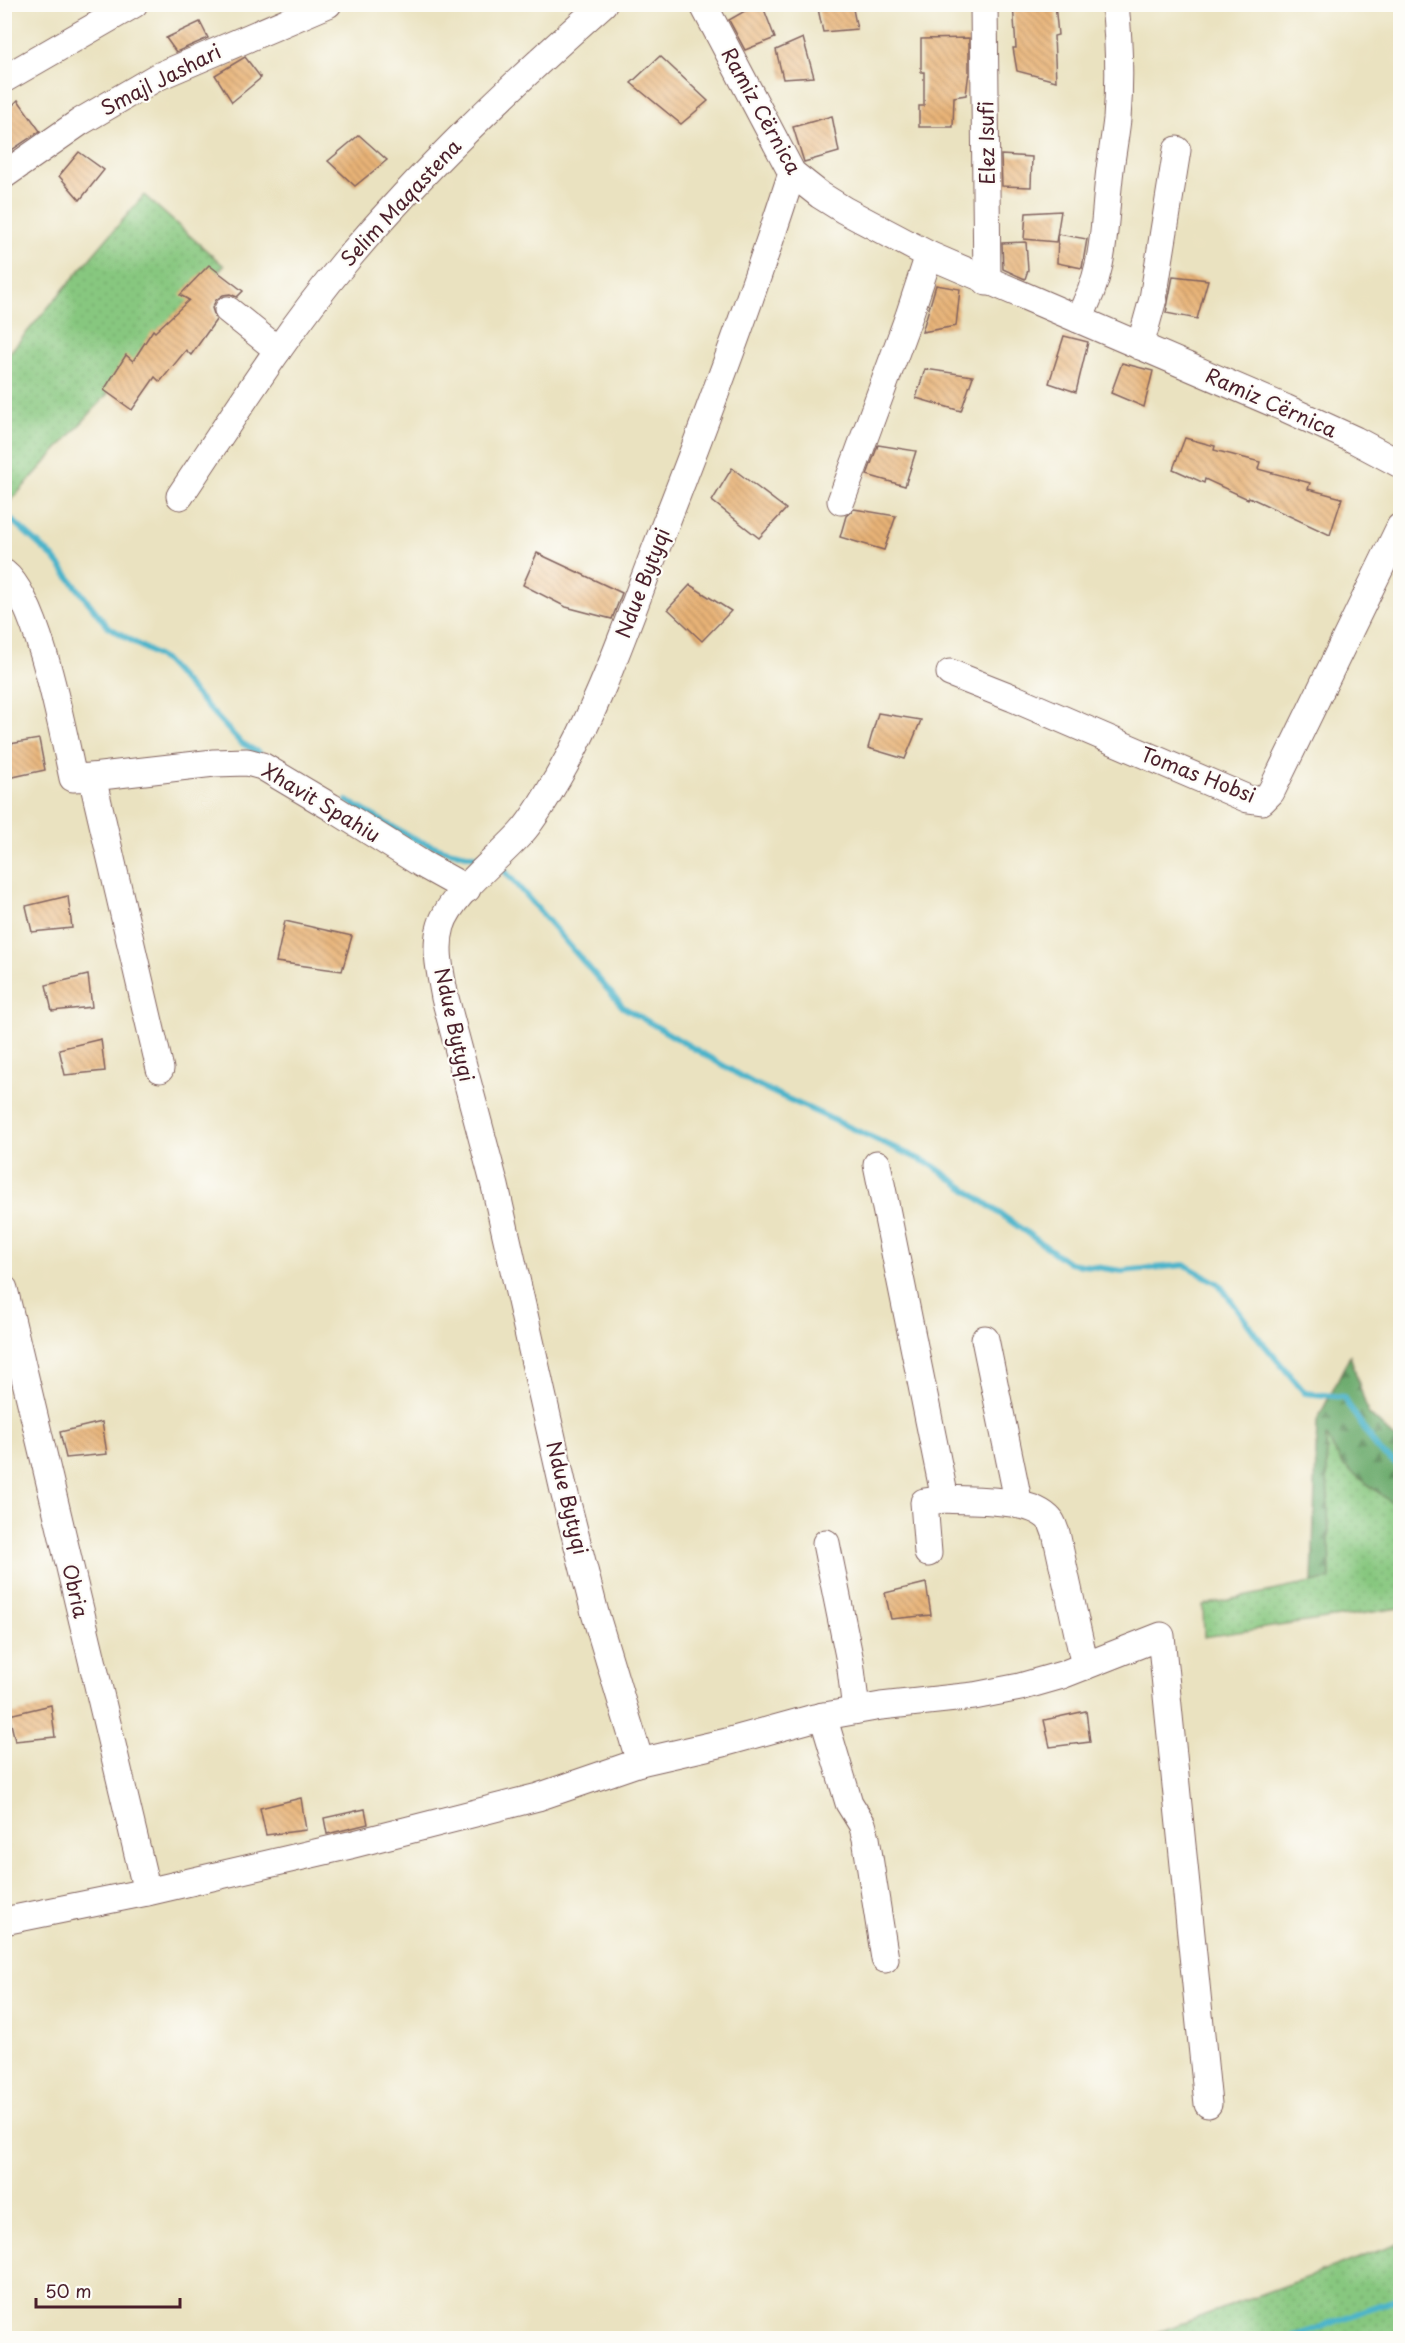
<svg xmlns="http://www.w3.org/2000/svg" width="1405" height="2343" font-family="'Playpen Sans',sans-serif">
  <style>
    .grass { fill: url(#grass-dots); stroke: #687355; stroke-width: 1.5 }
    .forest { fill: url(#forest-firs); stroke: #5c664c; stroke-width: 1.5 }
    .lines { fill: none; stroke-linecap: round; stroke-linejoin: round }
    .stream { stroke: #4cb4ca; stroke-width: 6 }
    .building { fill: url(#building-back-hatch) }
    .minor-casing { stroke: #82635f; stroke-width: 29 }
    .minor { stroke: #fff; stroke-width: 27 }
    .labels { text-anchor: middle; stroke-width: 4.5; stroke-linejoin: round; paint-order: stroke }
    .street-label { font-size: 20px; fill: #4a1f2b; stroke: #fdfcf7 }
  </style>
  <defs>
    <pattern id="grass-dots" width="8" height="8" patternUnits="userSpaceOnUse" patternTransform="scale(1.5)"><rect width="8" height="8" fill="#87c77f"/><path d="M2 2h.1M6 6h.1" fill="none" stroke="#76aa6e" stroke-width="1.8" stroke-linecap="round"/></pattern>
    <pattern id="forest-firs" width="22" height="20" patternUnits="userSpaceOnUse" patternTransform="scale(1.5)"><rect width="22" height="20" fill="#6dac6e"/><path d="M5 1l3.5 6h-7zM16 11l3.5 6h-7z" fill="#5c8b5b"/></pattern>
    <pattern id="building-back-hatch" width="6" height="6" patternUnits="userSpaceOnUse" patternTransform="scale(1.5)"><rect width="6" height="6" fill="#e8b377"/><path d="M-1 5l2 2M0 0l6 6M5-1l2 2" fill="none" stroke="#be9162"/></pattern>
  </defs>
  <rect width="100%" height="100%" fill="#fdfcf7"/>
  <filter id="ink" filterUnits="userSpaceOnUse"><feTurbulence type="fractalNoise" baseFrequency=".0167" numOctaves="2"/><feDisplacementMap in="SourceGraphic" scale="12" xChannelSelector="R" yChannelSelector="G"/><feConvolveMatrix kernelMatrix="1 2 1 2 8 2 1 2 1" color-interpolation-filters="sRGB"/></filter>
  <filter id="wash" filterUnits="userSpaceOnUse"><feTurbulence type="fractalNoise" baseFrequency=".008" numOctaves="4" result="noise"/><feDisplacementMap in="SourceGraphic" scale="24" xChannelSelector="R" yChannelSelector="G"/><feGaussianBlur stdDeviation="1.35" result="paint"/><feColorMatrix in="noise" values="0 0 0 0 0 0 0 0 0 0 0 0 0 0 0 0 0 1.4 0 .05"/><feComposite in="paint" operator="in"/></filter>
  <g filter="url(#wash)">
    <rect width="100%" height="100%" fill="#eae2c0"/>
    <g class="grass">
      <path d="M 144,195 L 224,266 L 5,507 L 5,358 Z"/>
      <path d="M 1326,1435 L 1343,1465 L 1400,1509 L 1400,1608 L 1204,1637 L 1203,1605 L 1330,1579 Z"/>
      <path d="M 1400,2243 L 1400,2338 L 1142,2338 Z"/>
    </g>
    <path class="forest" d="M 1350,1355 L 1368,1413 L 1400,1443 L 1400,1509 L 1343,1465 L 1326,1436 L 1330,1579 L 1312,1583 L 1317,1421 Z"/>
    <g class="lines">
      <g class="stream">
        <path d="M 4,513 L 54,558 L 107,626 L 164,660 L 240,742 L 259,753"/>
        <path d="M 347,801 L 416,840 L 448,851 L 481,858"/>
        <path d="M 503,869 L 623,1007 L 753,1083 L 932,1165 L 1069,1263 L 1122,1271 L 1185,1265 L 1219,1284 L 1256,1335 L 1305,1393 L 1343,1397 L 1379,1451 L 1400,1467"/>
        <path d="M 1292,2338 L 1400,2297"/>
      </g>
    </g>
    <g id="blocks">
      <g class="building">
        <path d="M 757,4 L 762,4 L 775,38 L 745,50 L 729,20 Z"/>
        <path d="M 817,4 L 852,4 L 857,29 L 823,32 Z"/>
        <path d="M 1013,4 L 1055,4 L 1058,35 L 1054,36 L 1056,81 L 1017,71 L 1013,48 L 1016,48 Z"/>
        <path d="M 200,22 L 208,38 L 176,52 L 166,38 Z"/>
        <path d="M 803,38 L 814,77 L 783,79 L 776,50 Z"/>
        <path d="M 969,38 L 969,72 L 966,95 L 954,97 L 953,127 L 919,127 L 919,106 L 924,106 L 924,72 L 921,72 L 921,39 Z"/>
        <path d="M 660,56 L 708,101 L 681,124 L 631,83 Z"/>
        <path d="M 245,57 L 261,78 L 232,102 L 215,75 Z"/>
        <path d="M 18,100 L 40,131 L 4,155 L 4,114 Z"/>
        <path d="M 832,116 L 839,152 L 804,162 L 793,127 Z"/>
        <path d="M 359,135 L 387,160 L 355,186 L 328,161 Z"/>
        <path d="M 79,152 L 104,170 L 80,200 L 59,176 Z"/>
        <path d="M 1001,155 L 1032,157 L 1031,187 L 1002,186 Z"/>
        <path d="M 1061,211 L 1056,242 L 1024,239 L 1026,213 Z"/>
        <path d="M 1058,234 L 1087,239 L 1082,268 L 1057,263 Z"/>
        <path d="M 1026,242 L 1028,270 L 1025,279 L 1003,269 L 1002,243 Z"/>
        <path d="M 209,265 L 243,291 L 237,297 L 230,294 L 223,295 L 216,300 L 212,308 L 216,320 L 191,355 L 186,350 L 160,382 L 155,377 L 132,410 L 104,390 L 126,355 L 133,361 L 153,330 L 155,332 L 189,300 L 180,295 Z"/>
        <path d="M 1173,276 L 1208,280 L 1197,319 L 1166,313 Z"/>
        <path d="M 936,285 L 960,289 L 956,326 L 922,332 Z"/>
        <path d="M 1064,336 L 1088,342 L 1076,392 L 1049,383 Z"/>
        <path d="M 1122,363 L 1153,371 L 1144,407 L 1111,393 Z"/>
        <path d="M 925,369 L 973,376 L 961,411 L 916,398 Z"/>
        <path d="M 1185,438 L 1215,446 L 1214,450 L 1260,462 L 1258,469 L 1310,483 L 1308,489 L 1342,498 L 1330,535 L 1249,497 L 1248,499 L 1205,479 L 1204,483 L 1173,469 Z"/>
        <path d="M 878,445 L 916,451 L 905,486 L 867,475 Z"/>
        <path d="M 732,468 L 786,509 L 759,538 L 712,501 Z"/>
        <path d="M 854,509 L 896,516 L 884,550 L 840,537 L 846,516 Z"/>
        <path d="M 537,553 L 622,593 L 612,619 L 566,607 L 523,585 Z"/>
        <path d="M 690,585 L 731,611 L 702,641 L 668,609 Z"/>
        <path d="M 878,713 L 921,720 L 905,759 L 868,748 Z"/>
        <path d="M 39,739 L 45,770 L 4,779 L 4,745 Z"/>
        <path d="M 68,896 L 72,928 L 32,932 L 26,906 Z"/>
        <path d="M 285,921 L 352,936 L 342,971 L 276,962 Z"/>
        <path d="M 88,975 L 92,1007 L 52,1011 L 46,985 Z"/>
        <path d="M 101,1039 L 105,1071 L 65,1075 L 59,1049 Z"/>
        <path d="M 102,1422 L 107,1454 L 66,1458 L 60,1432 Z"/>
        <path d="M 926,1583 L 931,1615 L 891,1619 L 885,1593 Z"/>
        <path d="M 51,1705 L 55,1737 L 15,1741 L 9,1715 Z"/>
        <path d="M 1086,1711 L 1090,1742 L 1050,1747 L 1044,1720 Z"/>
        <path d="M 301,1798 L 306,1830 L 266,1835 L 260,1808 Z"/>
        <path d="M 365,1809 L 368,1824 L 327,1834 L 324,1818 Z"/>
      </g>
    </g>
  </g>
  <g filter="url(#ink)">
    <use href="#blocks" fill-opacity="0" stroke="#82635f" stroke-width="1.5"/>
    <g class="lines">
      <defs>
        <g id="minor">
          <path d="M 703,4 L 792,173 L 820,195 L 844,210 L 929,255 L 1285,408 L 1355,440 L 1400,464"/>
          <path d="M 984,4 L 987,282"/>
          <path d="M 4,79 L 134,4"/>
          <path d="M 4,175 L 80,122 L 157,77 L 328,4"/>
          <path d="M 228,310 L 278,350"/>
          <path d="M 1078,319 C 1106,270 1103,231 1109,178 C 1111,158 1115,138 1117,119 C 1120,81 1119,42 1115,4"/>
          <path d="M 1140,346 L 1153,299 L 1177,150"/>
          <path d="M 180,496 C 233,417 284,335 345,262 C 423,169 512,85 603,4"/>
          <path d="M 841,501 L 909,316 L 929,255"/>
          <path d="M 4,573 C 39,600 63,733 73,778 L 92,777 L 160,1069"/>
          <path d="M 950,673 L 1013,698 L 1248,799 L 1262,801 L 1271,792 L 1400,527"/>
          <path d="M 92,777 L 214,763 L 247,762 L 262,766 L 331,807 L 422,864 L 467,889"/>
          <path d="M 877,1164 L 945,1499 C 972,1501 1031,1497 1050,1520 C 1053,1523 1054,1529 1056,1533 L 1085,1666"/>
          <path d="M 4,1289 L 147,1892"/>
          <path d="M 985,1339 L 1019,1505"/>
          <path d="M 826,1543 L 850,1661 L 856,1710"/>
          <path d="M 928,1553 L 924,1502 L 945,1499"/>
          <path d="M 823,1716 L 849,1803 L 862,1824 L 866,1838 L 885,1959"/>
          <path d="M 640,1762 L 595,1613 L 564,1491 L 495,1186 L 445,998 C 441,975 434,949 441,926 C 450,895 500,857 522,832 C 536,816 546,797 557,779 C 600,705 627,623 658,543 C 706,421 752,298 792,173"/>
          <path d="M 4,1921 L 147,1892 L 350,1845 L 538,1797 L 640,1762 L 723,1743 L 814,1718 L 881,1706 L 974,1696 L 1020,1687 L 1062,1675 L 1161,1636 L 1208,2104"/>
        </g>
      </defs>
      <use href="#minor" class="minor-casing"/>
      <use href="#minor" class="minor"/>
    </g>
  </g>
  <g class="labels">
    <g class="street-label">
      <text transform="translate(161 80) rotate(-27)" y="7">Smajl Jashari</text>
      <text transform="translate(761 111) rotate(61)" y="7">Ramiz Cërnica</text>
      <text transform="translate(987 143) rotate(-91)" y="7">Elez Isufi</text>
      <text transform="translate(401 203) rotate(-47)" y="7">Selim Maqastena</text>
      <text transform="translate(1271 403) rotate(24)" y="7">Ramiz Cërnica</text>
      <text transform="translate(643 583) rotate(-69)" y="7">Ndue Bytyqi</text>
      <text transform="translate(1198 775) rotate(21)" y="7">Tomas Hobsi</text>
      <text transform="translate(321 803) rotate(31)" y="7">Xhavit Spahiu</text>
      <text transform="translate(454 1025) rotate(77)" y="7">Ndue Bytyqi</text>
      <text transform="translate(567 1498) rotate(76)" y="7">Ndue Bytyqi</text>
      <text transform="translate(75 1591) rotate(77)" y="7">Obria</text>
    </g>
  </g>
  <rect width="1405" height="2343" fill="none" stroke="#fdfcf7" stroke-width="24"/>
  <path d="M36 2298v9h144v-9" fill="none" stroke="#4a1f2b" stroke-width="3"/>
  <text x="45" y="2298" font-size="18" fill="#4a1f2b" stroke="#fdfcf7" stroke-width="4.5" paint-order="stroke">50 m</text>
</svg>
